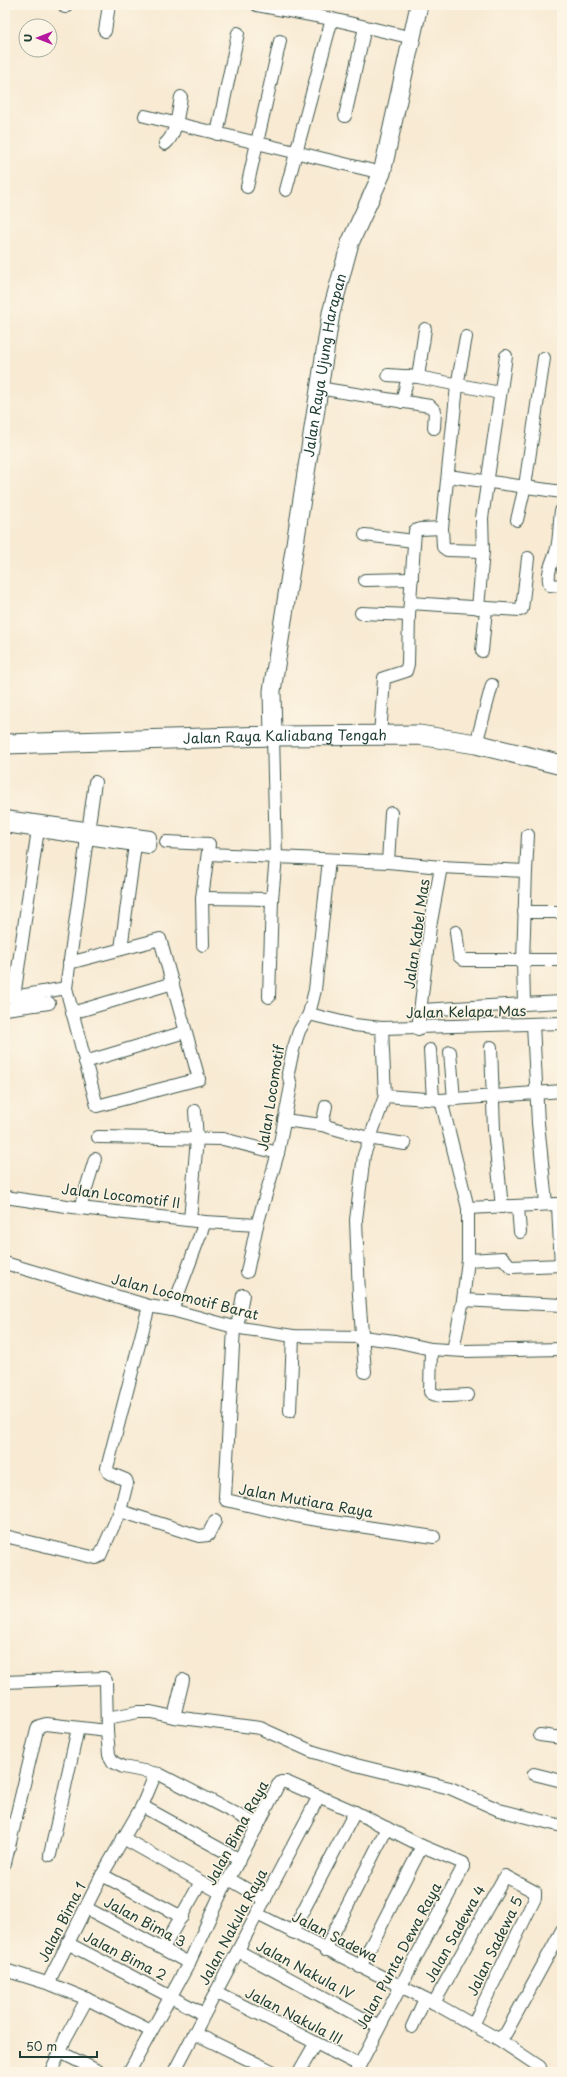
<svg xmlns="http://www.w3.org/2000/svg" width="567" height="2077" font-family="'Playpen Sans',sans-serif">
  <style>
    .lines { fill: none; stroke-linecap: round; stroke-linejoin: round }
    .street-casing { stroke: #40574c; stroke-width: 14 }
    .secondary-casing { stroke: #40574c; stroke-width: 19 }
    .primary-casing { stroke: #40574c; stroke-width: 21 }
    .street { stroke: #fff; stroke-width: 12 }
    .secondary { stroke: #fff; stroke-width: 17 }
    .primary { stroke: #fff; stroke-width: 19 }
    .labels { text-anchor: middle; stroke-width: 3; stroke-linejoin: round; paint-order: stroke }
    .street-label { font-size: 14px; fill: #1f3d34; stroke: #fcf5e5 }
  </style>
  <rect width="100%" height="100%" fill="#fcf5e5"/>
  <filter id="ink" filterUnits="userSpaceOnUse"><feTurbulence type="fractalNoise" baseFrequency=".025" numOctaves="2"/><feDisplacementMap in="SourceGraphic" scale="8" xChannelSelector="R" yChannelSelector="G"/><feConvolveMatrix kernelMatrix="1 2 1 2 8 2 1 2 1" color-interpolation-filters="sRGB"/></filter>
  <filter id="wash" filterUnits="userSpaceOnUse"><feTurbulence type="fractalNoise" baseFrequency=".012" numOctaves="4" result="noise"/><feDisplacementMap in="SourceGraphic" scale="16" xChannelSelector="R" yChannelSelector="G"/><feGaussianBlur stdDeviation="0.9" result="paint"/><feColorMatrix in="noise" values="0 0 0 0 0 0 0 0 0 0 0 0 0 0 0 0 0 1.4 0 .05"/><feComposite in="paint" operator="in"/></filter>
  <g filter="url(#wash)">
    <rect width="100%" height="100%" fill="#f8ead3"/>
  </g>
  <g filter="url(#ink)">
    <g class="lines">
      <defs>
        <g id="street">
          <path d="M 257,5 L 332,19 L 413,38"/>
          <path d="M 65,7 L 66,5"/>
          <path d="M 105,31 L 109,5"/>
          <path d="M 145,116 L 382,173"/>
          <path d="M 345,116 L 365,27"/>
          <path d="M 217,134 L 238,33"/>
          <path d="M 165,144 C 177,134 178,112 181,97"/>
          <path d="M 247,187 L 280,41"/>
          <path d="M 286,190 L 332,19"/>
          <path d="M 466,337 L 457,386 L 442,528 L 443,547 L 447,550 L 483,551"/>
          <path d="M 388,375 L 418,377 L 500,393"/>
          <path d="M 418,377 L 425,329"/>
          <path d="M 318,388 L 430,406 L 435,411 L 434,428"/>
          <path d="M 402,402 L 408,376"/>
          <path d="M 448,476 L 562,492"/>
          <path d="M 561,511 C 559,524 560,540 556,552 C 552,562 546,575 550,585 L 562,586"/>
          <path d="M 517,520 L 525,486 L 544,358"/>
          <path d="M 365,535 L 414,541"/>
          <path d="M 365,580 L 412,579"/>
          <path d="M 410,603 L 520,610 L 522,609 L 528,558"/>
          <path d="M 478,608 L 483,551 L 482,518 L 506,356"/>
          <path d="M 361,613 L 409,615"/>
          <path d="M 482,651 L 486,609"/>
          <path d="M 380,736 L 384,678 L 406,671 L 408,664 L 409,615 L 415,531 L 420,529 L 442,528"/>
          <path d="M 476,744 L 492,685"/>
          <path d="M 5,817 L 150,837 L 149,847 L 5,826"/>
          <path d="M 166,842 L 209,844 L 202,898 L 203,945"/>
          <path d="M 208,854 L 388,862 L 441,867 L 526,871 L 523,960 L 524,1004 L 422,1010"/>
          <path d="M 388,862 L 391,813"/>
          <path d="M 526,871 L 528,835"/>
          <path d="M 202,898 L 272,899"/>
          <path d="M 524,912 L 562,912"/>
          <path d="M 456,932 L 459,956 L 464,960 L 562,960"/>
          <path d="M 121,949 L 135,845"/>
          <path d="M 69,963 L 160,939 L 199,1079 L 97,1106 L 66,988 L 95,782"/>
          <path d="M 5,996 L 14,997 L 66,988"/>
          <path d="M 14,997 L 39,822"/>
          <path d="M 269,997 L 272,899 L 276,857 L 273,736"/>
          <path d="M 524,1004 L 562,1002"/>
          <path d="M 5,1009 L 49,1003"/>
          <path d="M 72,1013 L 173,983"/>
          <path d="M 309,1014 L 354,1025 L 382,1028 L 562,1023"/>
          <path d="M 533,1024 L 538,1123 L 546,1203"/>
          <path d="M 418,1029 L 430,927 L 441,867"/>
          <path d="M 491,1047 L 494,1130 L 502,1207"/>
          <path d="M 430,1050 L 433,1099"/>
          <path d="M 450,1052 L 454,1099"/>
          <path d="M 85,1062 L 185,1032"/>
          <path d="M 385,1096 L 441,1100 L 562,1091"/>
          <path d="M 441,1100 L 468,1208 L 468,1260 L 463,1300 L 453,1350"/>
          <path d="M 284,1120 L 322,1125 L 368,1138 L 405,1144"/>
          <path d="M 322,1125 L 326,1106"/>
          <path d="M 98,1137 L 223,1139 L 278,1153"/>
          <path d="M 5,1197 L 80,1208 L 205,1222 L 257,1225"/>
          <path d="M 518,1207 L 520,1232"/>
          <path d="M 80,1208 L 95,1159"/>
          <path d="M 468,1208 L 556,1204 L 558,1206 L 561,1266"/>
          <path d="M 190,1220 L 197,1139 L 195,1111"/>
          <path d="M 468,1260 L 503,1258 L 511,1267 L 562,1265"/>
          <path d="M 5,1263 L 149,1306 L 172,1310 L 234,1327 L 293,1336 L 362,1337 L 395,1341 L 431,1349 L 464,1351 L 562,1349"/>
          <path d="M 247,1272 L 257,1225 L 278,1153 L 291,1086 L 288,1073 L 293,1050 L 299,1031 L 309,1014 L 315,990 L 329,860"/>
          <path d="M 463,1300 L 562,1305"/>
          <path d="M 172,1310 L 205,1222"/>
          <path d="M 234,1327 L 225,1497 L 226,1500 L 305,1518 L 434,1537"/>
          <path d="M 237,1327 L 243,1295"/>
          <path d="M 431,1349 L 430,1392 C 438,1399 457,1395 468,1395"/>
          <path d="M 365,1372 L 359,1295 L 356,1220 L 364,1155 L 385,1096 L 382,1028"/>
          <path d="M 290,1411 L 293,1336"/>
          <path d="M 120,1511 L 199,1536 L 208,1535 L 215,1521"/>
          <path d="M 5,1536 L 96,1558 L 100,1556 L 120,1511 L 127,1483 L 126,1480 L 109,1473 L 107,1468 L 149,1306"/>
          <path d="M 5,1682 L 104,1678 L 106,1681 L 107,1731 L 109,1755 L 113,1762 L 123,1767 L 159,1774 L 258,1825"/>
          <path d="M 174,1717 L 183,1680"/>
          <path d="M 107,1718 L 138,1712 L 151,1712 L 174,1717 L 260,1728 L 311,1751 L 356,1765 L 450,1788 L 499,1810 L 562,1826"/>
          <path d="M 540,1735 L 562,1738"/>
          <path d="M 534,1774 L 562,1781"/>
          <path d="M 142,1806 L 240,1860"/>
          <path d="M 123,1838 L 221,1893"/>
          <path d="M 50,1855 L 78,1728"/>
          <path d="M 5,1863 L 37,1730 L 39,1726 L 46,1724 L 107,1731"/>
          <path d="M 102,1875 L 182,1917"/>
          <path d="M 229,1879 L 265,1900"/>
          <path d="M 86,1908 L 189,1963"/>
          <path d="M 257,1914 L 434,2003 L 498,2039 L 506,2033 L 562,1930"/>
          <path d="M 292,1932 L 355,1812"/>
          <path d="M 67,1943 L 204,2014"/>
          <path d="M 163,1948 L 201,1882"/>
          <path d="M 325,1950 L 387,1828"/>
          <path d="M 238,1951 L 379,2027"/>
          <path d="M 360,1967 L 422,1846"/>
          <path d="M 5,1970 L 50,1984 L 87,1999 L 151,2031"/>
          <path d="M 50,1984 L 49,1981 L 102,1875 L 142,1806 L 155,1775"/>
          <path d="M 216,1992 L 359,2065"/>
          <path d="M 87,1999 L 65,2039 L 60,2052 L 100,2072"/>
          <path d="M 434,2003 L 505,1876 L 535,1892 L 535,1898 L 473,2025"/>
          <path d="M 412,2027 L 425,1999"/>
          <path d="M 194,2033 L 274,2072"/>
          <path d="M 498,2039 L 540,2067"/>
          <path d="M 53,2072 L 52,2069 L 60,2052"/>
          <path d="M 129,2072 L 189,1963 L 221,1893 L 258,1825 L 278,1785 L 281,1782 L 286,1782 L 355,1812 L 422,1846 L 463,1863 L 463,1867 L 356,2072"/>
          <path d="M 174,2072 L 319,1796"/>
          <path d="M 299,2072 L 315,2044"/>
        </g>
        <g id="secondary">
          <path id="s1" d="M 273,736 L 272,691 L 331,313 L 350,243 L 382,173 L 419,5"/>
        </g>
        <g id="primary">
          <path id="s2" d="M 5,744 L 273,736 L 419,735 L 476,744 L 562,765"/>
        </g>
      </defs>
      <use href="#street" class="street-casing"/>
      <use href="#secondary" class="secondary-casing"/>
      <use href="#primary" class="primary-casing"/>
      <use href="#street" class="street"/>
      <use href="#secondary" class="secondary"/>
      <use href="#primary" class="primary"/>
    </g>
  </g>
  <g class="labels">
    <g class="street-label">
      <text dy="5" stroke="none"><textPath href="#s1" startOffset="375">Jalan Raya Ujung Harapan</textPath></text>
      <text dy="5" stroke="none"><textPath href="#s2" startOffset="280">Jalan Raya Kaliabang Tengah</textPath></text>
      <text transform="translate(417 934) rotate(-82)" y="5">Jalan Kabel Mas</text>
      <text transform="translate(466 1012) rotate(-1)" y="5">Jalan Kelapa Mas</text>
      <text transform="translate(271 1098) rotate(-81)" y="5">Jalan Locomotif</text>
      <text transform="translate(121 1196) rotate(7)" y="5">Jalan Locomotif II</text>
      <text transform="translate(185 1297) rotate(14)" y="5">Jalan Locomotif Barat</text>
      <text transform="translate(306 1501) rotate(10)" y="5">Jalan Mutiara Raya</text>
      <text transform="translate(237 1833) rotate(-62)" y="5">Jalan Bima Raya</text>
      <text transform="translate(62 1922) rotate(-63)" y="5">Jalan Bima 1</text>
      <text transform="translate(145 1922) rotate(28)" y="5">Jalan Bima 3</text>
      <text transform="translate(233 1927) rotate(-62)" y="5">Jalan Nakula Raya</text>
      <text transform="translate(455 1934) rotate(-61)" y="5">Jalan Sadewa 4</text>
      <text transform="translate(335 1937) rotate(27)" y="5">Jalan Sadewa</text>
      <text transform="translate(495 1946) rotate(-64)" y="5">Jalan Sadewa 5</text>
      <text transform="translate(125 1956) rotate(27)" y="5">Jalan Bima 2</text>
      <text transform="translate(399 1956) rotate(-62)" y="5">Jalan Punta Dewa Raya</text>
      <text transform="translate(305 1970) rotate(28)" y="5">Jalan Nakula IV</text>
      <text transform="translate(294 2016) rotate(27)" y="5">Jalan Nakula III</text>
    </g>
  </g>
  <rect width="567" height="2077" fill="none" stroke="#fcf5e5" stroke-width="20"/>
  <g transform="translate(38 38) rotate(270)"><circle r="19" fill="#fcf5e5" stroke="#a4ab9e"/>
  <path d="M0-3L7 15L0 10L-7 15Z" fill="#b5179e"/>
  <text y="-6" font-size="11" font-weight="bold" text-anchor="middle" fill="#1f3d34">U</text>
  </g>
  <path d="M20 2051v6h77v-6" fill="none" stroke="#1f3d34" stroke-width="2"/>
  <text x="26" y="2051" font-size="12" fill="#1f3d34" stroke="#fcf5e5" stroke-width="3" paint-order="stroke">50 m</text>
</svg>
